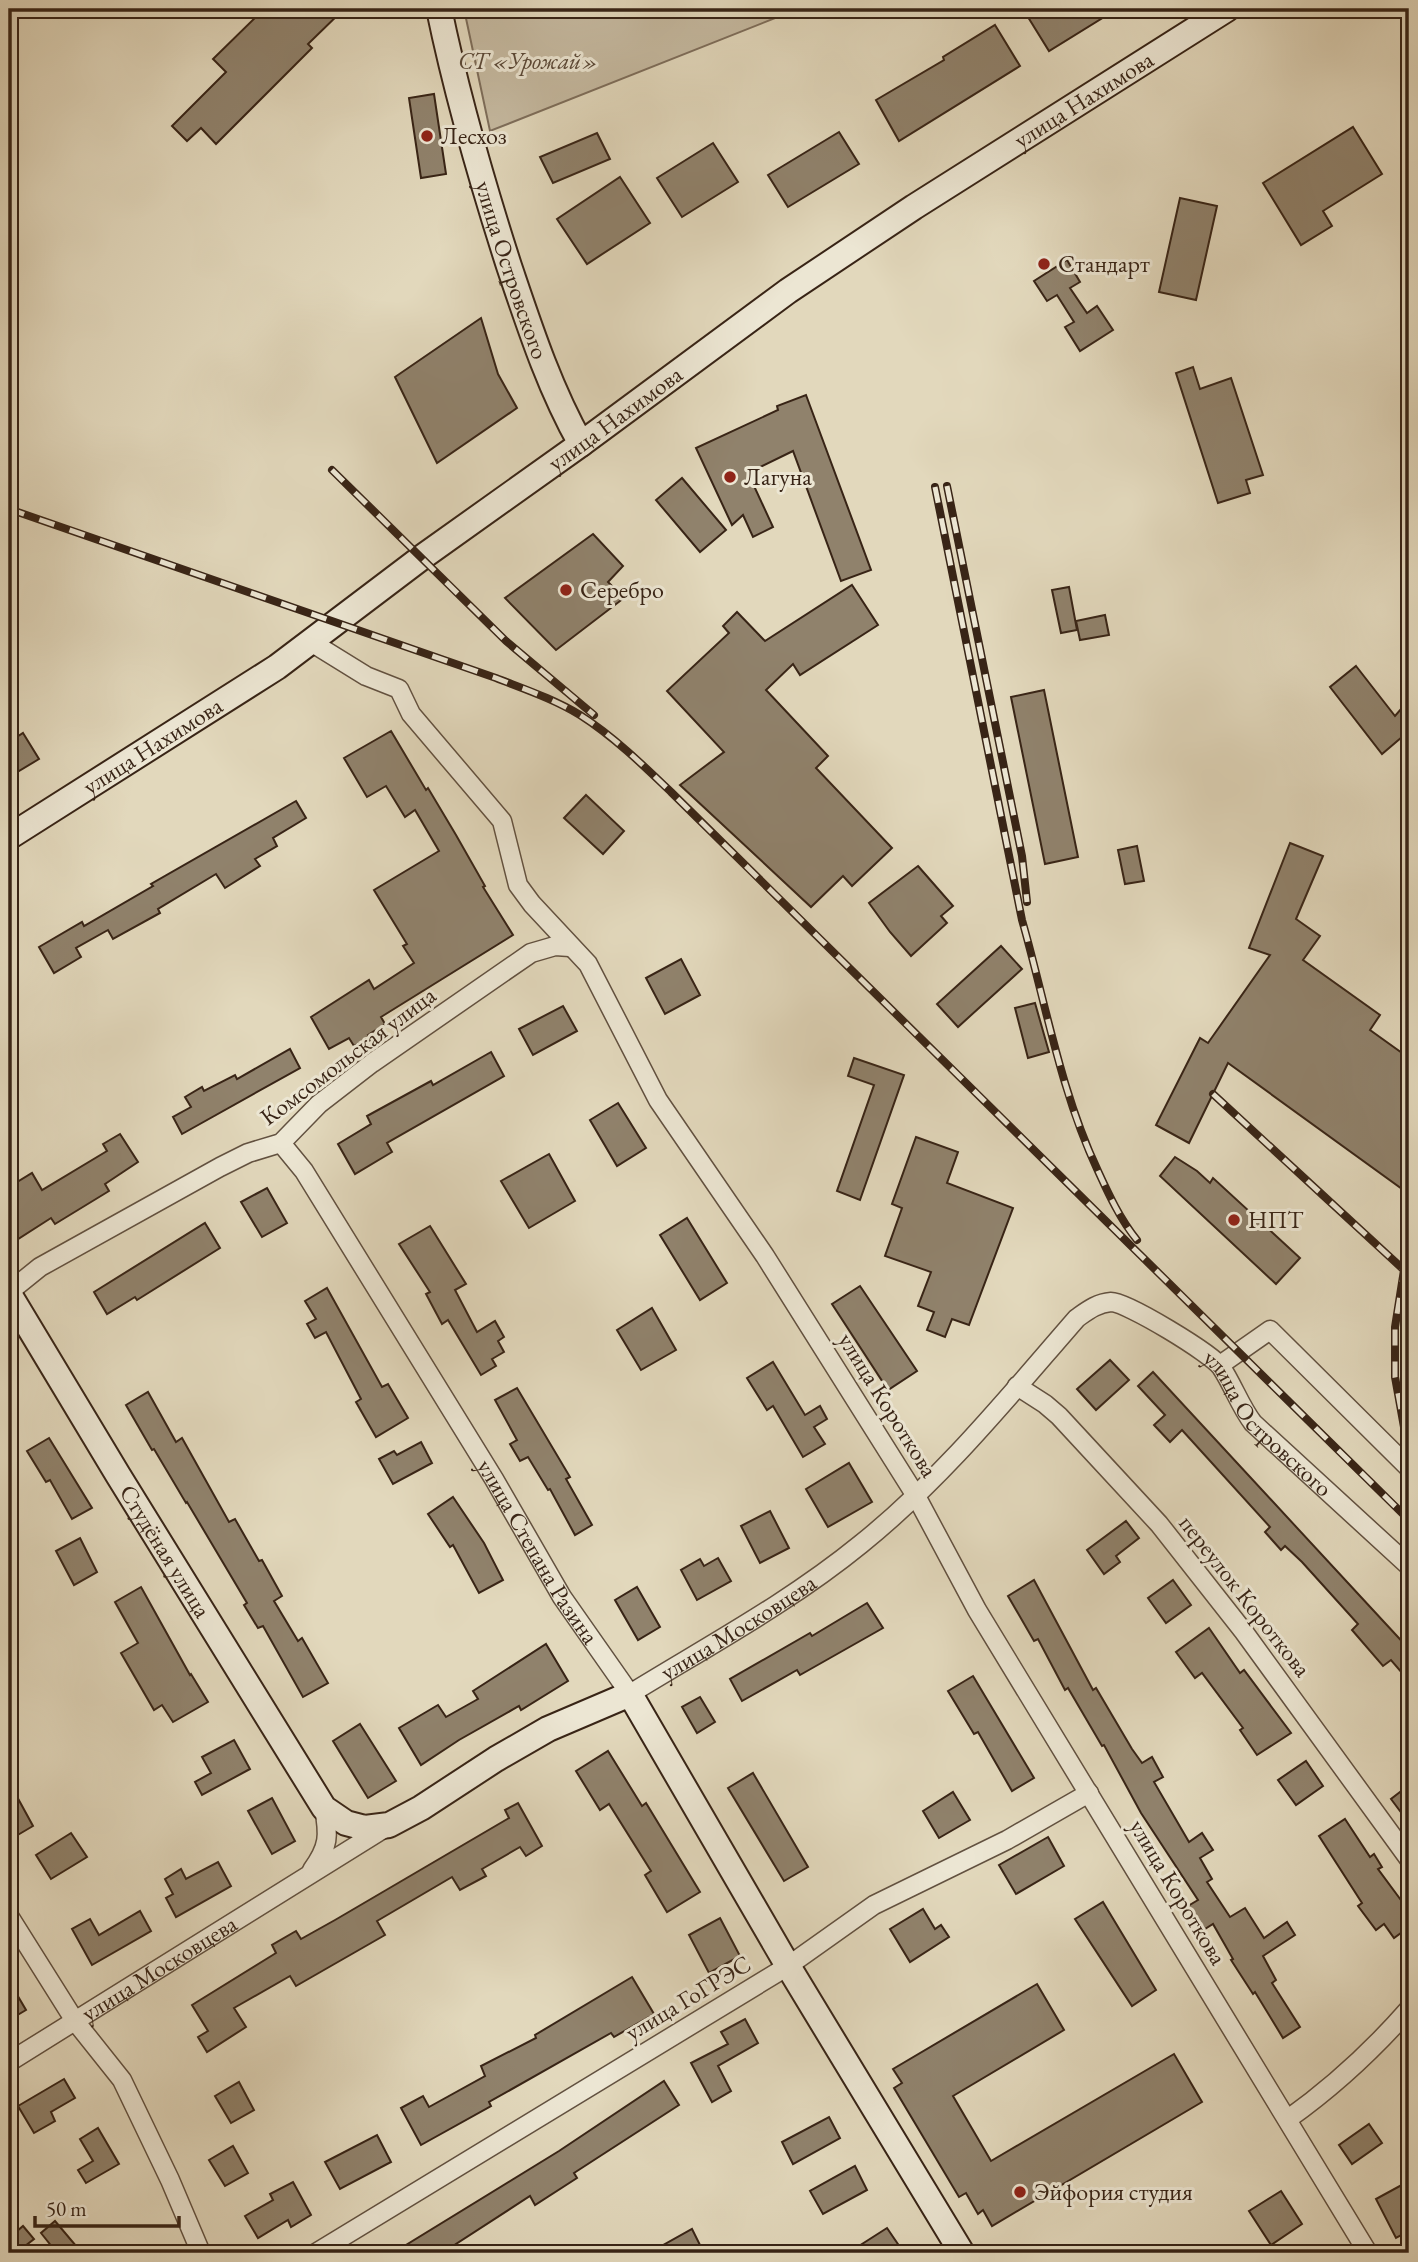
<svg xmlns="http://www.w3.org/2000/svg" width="1418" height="2262" font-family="'EB Garamond',serif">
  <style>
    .green { fill: #c5b9a0; stroke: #7e6e5b; stroke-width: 2 }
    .building { fill: #90826c; stroke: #382416; stroke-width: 2 }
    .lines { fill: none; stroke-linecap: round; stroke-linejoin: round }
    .street-casing { stroke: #625140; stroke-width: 21 }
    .secondary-casing { stroke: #382416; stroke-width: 28 }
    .street { stroke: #ece6d3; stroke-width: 18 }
    .secondary { stroke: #ece6d3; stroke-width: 24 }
    .rail-casing { stroke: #382416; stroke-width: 8 }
    .rail { stroke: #ece6d3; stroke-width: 5; stroke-dasharray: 16; stroke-linecap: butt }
    .poi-dot { fill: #8f2418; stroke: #ece6d3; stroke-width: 2.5 }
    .labels { text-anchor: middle; stroke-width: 6; stroke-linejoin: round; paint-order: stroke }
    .park-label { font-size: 24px; font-style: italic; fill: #5b4938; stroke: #ece6d3 }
    .street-label { font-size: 24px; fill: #382416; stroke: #ece6d3 }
    .poi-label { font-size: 24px; fill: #382416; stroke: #ece6d3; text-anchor: start }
  </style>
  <rect width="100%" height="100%" fill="#e2d8bc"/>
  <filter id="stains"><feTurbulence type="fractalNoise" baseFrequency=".00286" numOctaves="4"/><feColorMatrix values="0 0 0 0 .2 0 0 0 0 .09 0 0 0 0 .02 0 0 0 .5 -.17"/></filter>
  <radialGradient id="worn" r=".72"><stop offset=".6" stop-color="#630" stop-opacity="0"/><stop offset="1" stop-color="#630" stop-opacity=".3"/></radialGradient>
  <path class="green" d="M 464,9 L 798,9 L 490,131 Z"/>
  <g class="building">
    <path d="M 264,9 L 344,9 L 308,44 L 312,48 L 216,144 L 201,128 L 187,141 L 172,126 L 226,72 L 213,59 Z"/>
    <path d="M 1023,9 L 1117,9 L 1049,51 Z"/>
    <path d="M 995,25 L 1020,66 L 899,141 L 876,100 L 944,60 L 943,57 Z"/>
    <path d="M 434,94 L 446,174 L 421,178 L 409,98 Z"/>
    <path d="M 1353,127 L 1382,174 L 1323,211 L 1332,226 L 1301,245 L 1263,183 Z"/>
    <path d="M 839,132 L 859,164 L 788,207 L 768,175 Z"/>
    <path d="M 597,133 L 610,159 L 553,183 L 540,157 Z"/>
    <path d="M 713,143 L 738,182 L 682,217 L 657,178 Z"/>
    <path d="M 620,177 L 650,223 L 587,264 L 557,219 Z"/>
    <path d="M 1180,198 L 1217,206 L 1196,300 L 1159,292 Z"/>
    <path d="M 1067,260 L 1080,282 L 1070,288 L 1087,313 L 1097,306 L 1113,330 L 1080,351 L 1065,327 L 1074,322 L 1057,295 L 1047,301 L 1034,281 Z"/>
    <path d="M 481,318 L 498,374 L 517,408 L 437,463 L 395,377 Z"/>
    <path d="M 1193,367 L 1200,389 L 1231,378 L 1263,475 L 1246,480 L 1250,493 L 1218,503 L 1176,373 Z"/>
    <path d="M 806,395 L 871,570 L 841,581 L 793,451 L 748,473 L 773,527 L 753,537 L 743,515 L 732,525 L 696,448 L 778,410 L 777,406 Z"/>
    <path d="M 682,478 L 726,530 L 700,552 L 656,500 Z"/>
    <path d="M 593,534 L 623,566 L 608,582 L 624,598 L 556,650 L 505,598 Z"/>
    <path d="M 852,585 L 878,625 L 800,675 L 793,664 L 766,690 L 828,756 L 816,768 L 892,848 L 852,886 L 843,876 L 811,907 L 680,785 L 724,752 L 667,691 L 729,633 L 723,626 L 737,612 L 765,641 Z"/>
    <path d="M 1069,587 L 1077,630 L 1061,633 L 1052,590 Z"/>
    <path d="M 1105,615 L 1109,635 L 1080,640 L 1076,621 Z"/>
    <path d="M 1356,666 L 1395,716 L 1409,700 L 1409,731 L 1382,754 L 1330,687 Z"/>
    <path d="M 1044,690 L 1078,857 L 1045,864 L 1011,697 Z"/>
    <path d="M 391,731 L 426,790 L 428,788 L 456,835 L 485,886 L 483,887 L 513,935 L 381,1017 L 385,1024 L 368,1035 L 369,1037 L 354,1046 L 349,1038 L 329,1049 L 311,1017 L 369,980 L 374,989 L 414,963 L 403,946 L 407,944 L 374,890 L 439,851 L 415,810 L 405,817 L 386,786 L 367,797 L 344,758 Z"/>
    <path d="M 23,733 L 39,759 L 9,777 L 9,742 Z"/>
    <path d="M 586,795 L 624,831 L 603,854 L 564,818 Z"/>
    <path d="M 296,801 L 306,818 L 273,838 L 277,846 L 255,859 L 260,866 L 225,888 L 216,874 L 158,909 L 160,913 L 113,939 L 108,930 L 76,948 L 81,957 L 54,973 L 39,947 L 82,922 L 84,926 L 153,886 L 151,884 Z"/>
    <path d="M 1290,843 L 1323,856 L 1296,919 L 1320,936 L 1303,960 L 1380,1015 L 1370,1030 L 1409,1058 L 1409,1194 L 1228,1063 L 1189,1143 L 1156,1125 L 1200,1038 L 1208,1043 L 1270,955 L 1249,948 Z"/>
    <path d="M 1137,846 L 1144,881 L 1125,884 L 1118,850 Z"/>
    <path d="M 918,866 L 953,906 L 941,916 L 947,923 L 911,956 L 890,932 L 869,903 Z"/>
    <path d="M 1001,946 L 1022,969 L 958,1027 L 937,1004 Z"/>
    <path d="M 681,959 L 700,995 L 665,1014 L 646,978 Z"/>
    <path d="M 1035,1003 L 1049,1052 L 1028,1058 L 1015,1008 Z"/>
    <path d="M 563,1006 L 577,1031 L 533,1055 L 519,1029 Z"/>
    <path d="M 290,1049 L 300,1068 L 182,1134 L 173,1117 L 191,1107 L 185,1097 L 202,1087 L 204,1091 L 235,1075 L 237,1079 Z"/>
    <path d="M 491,1052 L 504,1076 L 387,1143 L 392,1152 L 355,1174 L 338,1144 L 371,1124 L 367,1116 L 431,1081 L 433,1085 Z"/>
    <path d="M 854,1058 L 904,1075 L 860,1200 L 837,1191 L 874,1085 L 848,1076 Z"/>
    <path d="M 618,1103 L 646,1148 L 617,1166 L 590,1120 Z"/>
    <path d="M 120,1134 L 138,1162 L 105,1184 L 109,1191 L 55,1224 L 51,1218 L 15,1241 L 9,1230 L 9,1187 L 32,1173 L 42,1190 L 107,1151 L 103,1144 Z"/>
    <path d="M 916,1137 L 958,1152 L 947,1183 L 1013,1208 L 969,1325 L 952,1319 L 945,1337 L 927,1330 L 934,1312 L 918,1306 L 931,1272 L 885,1256 L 902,1208 L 892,1204 Z"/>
    <path d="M 549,1154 L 575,1201 L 529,1228 L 501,1181 Z"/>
    <path d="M 1175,1157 L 1197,1171 L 1210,1183 L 1213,1178 L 1300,1258 L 1276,1284 L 1160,1176 Z"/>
    <path d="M 267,1188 L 287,1223 L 262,1237 L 241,1202 Z"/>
    <path d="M 687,1218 L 727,1283 L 700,1300 L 660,1235 Z"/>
    <path d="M 205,1223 L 220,1248 L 137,1300 L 135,1297 L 107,1314 L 94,1292 Z"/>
    <path d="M 430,1226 L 466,1284 L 455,1290 L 477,1332 L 495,1321 L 504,1337 L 498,1341 L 504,1352 L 492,1359 L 496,1366 L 481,1375 L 448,1320 L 442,1324 L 426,1294 L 430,1292 L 399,1244 Z"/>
    <path d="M 860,1286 L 917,1371 L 888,1390 L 832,1304 Z"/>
    <path d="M 327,1288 L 382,1387 L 388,1384 L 408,1418 L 376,1437 L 356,1402 L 361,1399 L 326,1332 L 315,1338 L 307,1324 L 316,1319 L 305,1301 Z"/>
    <path d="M 652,1308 L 676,1350 L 641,1370 L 617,1330 Z"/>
    <path d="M 1110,1360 L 1129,1380 L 1096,1410 L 1077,1389 Z"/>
    <path d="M 773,1362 L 805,1415 L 820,1406 L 827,1419 L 814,1427 L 825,1444 L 803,1457 L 773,1406 L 767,1410 L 747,1378 Z"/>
    <path d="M 1153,1372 L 1409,1649 L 1409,1681 L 1391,1660 L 1383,1666 L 1352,1630 L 1358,1624 L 1302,1562 L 1285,1546 L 1281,1550 L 1265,1532 L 1270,1527 L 1182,1430 L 1170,1442 L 1154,1425 L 1165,1415 L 1138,1386 Z"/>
    <path d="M 517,1388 L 570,1477 L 566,1479 L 592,1525 L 575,1535 L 550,1489 L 548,1490 L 528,1457 L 520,1461 L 510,1444 L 517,1440 L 495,1400 Z"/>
    <path d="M 148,1392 L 176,1442 L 182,1438 L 229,1522 L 235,1519 L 259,1561 L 262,1560 L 282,1596 L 274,1601 L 298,1641 L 302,1638 L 328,1683 L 303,1697 L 263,1626 L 258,1628 L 244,1605 L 247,1603 L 187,1502 L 186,1503 L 154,1449 L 152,1450 L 126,1405 Z"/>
    <path d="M 49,1438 L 92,1508 L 72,1519 L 50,1480 L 46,1482 L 27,1451 Z"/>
    <path d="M 421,1442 L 432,1463 L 393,1484 L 379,1459 L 394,1451 L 397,1455 Z"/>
    <path d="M 849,1463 L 872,1502 L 828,1527 L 806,1489 Z"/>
    <path d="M 453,1497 L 484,1543 L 503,1580 L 479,1593 L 453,1545 L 450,1547 L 428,1514 Z"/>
    <path d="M 770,1511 L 789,1548 L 760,1563 L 741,1526 Z"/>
    <path d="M 1126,1521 L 1139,1538 L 1116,1556 L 1120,1562 L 1104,1574 L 1087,1550 Z"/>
    <path d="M 80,1538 L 97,1572 L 74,1585 L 56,1551 Z"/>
    <path d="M 718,1558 L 731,1581 L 697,1600 L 681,1570 L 700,1559 L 704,1566 Z"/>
    <path d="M 1034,1580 L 1093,1690 L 1096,1688 L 1132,1749 L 1142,1763 L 1152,1757 L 1163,1777 L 1154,1782 L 1189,1842 L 1202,1833 L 1213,1850 L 1200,1858 L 1212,1879 L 1207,1882 L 1230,1917 L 1245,1908 L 1264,1938 L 1287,1922 L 1295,1935 L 1263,1956 L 1276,1980 L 1272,1983 L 1300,2027 L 1283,2038 L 1255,1992 L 1253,1994 L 1231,1960 L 1233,1959 L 1213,1924 L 1205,1929 L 1188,1906 L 1198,1900 L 1141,1813 L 1104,1745 L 1102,1746 L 1068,1688 L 1065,1690 L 1038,1639 L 1034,1641 L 1008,1596 Z"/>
    <path d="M 1173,1580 L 1191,1605 L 1166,1623 L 1148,1598 Z"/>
    <path d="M 141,1587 L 190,1675 L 191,1674 L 208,1702 L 173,1722 L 162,1705 L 154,1710 L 121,1653 L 138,1643 L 115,1602 Z"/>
    <path d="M 637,1587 L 660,1627 L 638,1640 L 615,1600 Z"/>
    <path d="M 867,1603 L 883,1628 L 800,1675 L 797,1670 L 742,1701 L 730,1679 L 810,1633 L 812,1636 Z"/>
    <path d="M 1209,1628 L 1240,1673 L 1244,1670 L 1291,1733 L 1257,1755 L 1240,1730 L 1243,1728 L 1202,1673 L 1195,1678 L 1176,1652 Z"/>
    <path d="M 546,1644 L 568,1681 L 521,1710 L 519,1706 L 459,1740 L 421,1765 L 399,1728 L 438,1705 L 446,1717 L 478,1699 L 473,1691 Z"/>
    <path d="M 973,1676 L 1034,1778 L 1012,1791 L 978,1732 L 974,1734 L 948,1691 Z"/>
    <path d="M 700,1697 L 715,1722 L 697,1733 L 682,1707 Z"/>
    <path d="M 360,1724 L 396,1781 L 368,1798 L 333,1741 Z"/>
    <path d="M 234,1740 L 250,1769 L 202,1795 L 195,1782 L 211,1773 L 202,1757 Z"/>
    <path d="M 608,1751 L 642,1806 L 646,1803 L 700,1892 L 667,1912 L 645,1875 L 651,1871 L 609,1804 L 600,1810 L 576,1771 Z"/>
    <path d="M 1306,1761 L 1323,1786 L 1296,1805 L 1278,1780 Z"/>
    <path d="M 753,1773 L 808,1867 L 784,1881 L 728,1788 Z"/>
    <path d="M 9,1782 L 33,1826 L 16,1836 L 9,1824 Z"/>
    <path d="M 1409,1785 L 1409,1823 L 1391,1799 Z"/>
    <path d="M 953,1792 L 970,1820 L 939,1838 L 923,1811 Z"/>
    <path d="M 272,1798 L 295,1841 L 272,1854 L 248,1811 Z"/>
    <path d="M 518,1803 L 542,1846 L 526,1856 L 520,1847 L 482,1869 L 486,1876 L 460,1890 L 452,1877 L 377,1921 L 385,1935 L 296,1986 L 290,1976 L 234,2008 L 246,2027 L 207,2052 L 198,2037 L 208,2031 L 192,2005 L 276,1953 L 272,1945 L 296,1931 L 301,1939 L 335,1920 L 509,1818 L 505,1810 Z"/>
    <path d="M 1345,1819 L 1370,1857 L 1374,1854 L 1382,1867 L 1378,1869 L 1409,1911 L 1409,1927 L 1394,1938 L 1384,1924 L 1376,1930 L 1358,1906 L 1362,1903 L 1319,1836 Z"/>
    <path d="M 71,1833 L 87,1857 L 51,1879 L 36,1855 Z"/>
    <path d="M 1048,1837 L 1064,1866 L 1016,1894 L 999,1865 Z"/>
    <path d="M 218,1862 L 231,1886 L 176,1917 L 166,1898 L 173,1894 L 165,1879 L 181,1869 L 186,1879 Z"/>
    <path d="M 1103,1902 L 1156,1990 L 1132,2006 L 1075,1919 Z"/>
    <path d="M 923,1909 L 935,1929 L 941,1925 L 949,1937 L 910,1962 L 890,1929 Z"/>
    <path d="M 140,1911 L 151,1931 L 92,1965 L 72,1929 L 90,1919 L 99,1935 Z"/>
    <path d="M 720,1918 L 740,1956 L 709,1973 L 689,1935 Z"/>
    <path d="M 632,1977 L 654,2014 L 614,2037 L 611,2033 L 489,2102 L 491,2106 L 421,2145 L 401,2108 L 423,2096 L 429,2107 L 485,2076 L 481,2066 L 536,2038 L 535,2035 Z"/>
    <path d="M 9,1981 L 26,2010 L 9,2020 Z"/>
    <path d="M 1037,1984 L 1064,2030 L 953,2096 L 991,2161 L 1174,2054 L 1202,2102 L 992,2226 L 983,2210 L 978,2214 L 966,2193 L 959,2197 L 894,2088 L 902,2083 L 893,2069 Z"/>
    <path d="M 745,2019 L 758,2043 L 718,2066 L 731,2091 L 712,2102 L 691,2063 L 728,2044 L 721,2032 Z"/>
    <path d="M 64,2079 L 75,2098 L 51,2112 L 55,2121 L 34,2133 L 18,2106 Z"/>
    <path d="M 664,2081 L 679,2105 L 574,2173 L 577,2178 L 535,2205 L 530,2196 L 442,2253 L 393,2253 L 559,2151 Z"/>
    <path d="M 239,2082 L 254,2110 L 231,2123 L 215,2096 Z"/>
    <path d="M 829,2117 L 840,2138 L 793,2164 L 782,2142 Z"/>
    <path d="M 1369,2124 L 1382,2143 L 1352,2164 L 1339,2145 Z"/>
    <path d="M 98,2128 L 119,2164 L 86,2183 L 78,2170 L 93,2161 L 80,2139 Z"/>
    <path d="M 377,2135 L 391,2162 L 340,2189 L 325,2162 Z"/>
    <path d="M 233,2146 L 248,2173 L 225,2186 L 209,2160 Z"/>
    <path d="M 855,2166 L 867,2190 L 823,2214 L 810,2191 Z"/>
    <path d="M 1409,2181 L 1409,2231 L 1396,2238 L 1376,2199 Z"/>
    <path d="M 293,2182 L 311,2215 L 291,2227 L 288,2220 L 258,2238 L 245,2216 L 273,2200 L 270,2194 Z"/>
    <path d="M 1281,2191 L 1302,2224 L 1271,2245 L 1249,2211 Z"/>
    <path d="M 55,2221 L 82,2253 L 57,2253 L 41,2233 Z"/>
    <path d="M 23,2226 L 34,2239 L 16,2253 L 9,2253 L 9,2238 Z"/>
    <path d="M 887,2228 L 904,2253 L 848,2253 Z"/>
    <path d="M 692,2229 L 700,2245 L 685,2253 L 649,2253 Z"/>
  </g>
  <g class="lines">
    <defs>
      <g id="street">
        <path d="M 311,642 L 366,676 L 399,689 L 411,714 L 502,821 L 518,885 L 532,904 L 588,964 L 658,1100 L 765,1256 L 916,1496 L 977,1610 L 1368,2253"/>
        <path id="s1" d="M 281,1143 L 304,1171 L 494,1479 L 562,1597 L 630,1694 C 708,1646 790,1602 861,1544 C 942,1479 1009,1396 1077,1318 C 1087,1311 1097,1303 1111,1302 C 1127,1302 1212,1354 1221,1367 C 1233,1385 1240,1406 1253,1423 L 1409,1566"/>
        <path d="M 9,1292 L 40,1267 L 220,1167 L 248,1153 L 281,1143 L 319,1104 L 372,1063 L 531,953 L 555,946 L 570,947"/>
        <path d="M 1220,1365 L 1270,1330 L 1409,1468"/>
        <path d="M 1017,1386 L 1045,1404 L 1059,1416 L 1159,1524 L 1244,1632 L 1409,1859"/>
        <path d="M 312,1870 C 329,1847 329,1835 324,1808"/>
        <path d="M 9,1916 L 75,2021 L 122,2080 L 170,2180 L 201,2253"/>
        <path id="s2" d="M 9,2062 L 383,1829"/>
        <path d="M 1288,2119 C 1333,2087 1373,2050 1409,2009"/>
        <path d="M 316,2253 L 788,1966 L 874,1905 L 1007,1840 L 1089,1793"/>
      </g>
      <g id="secondary">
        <path id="s3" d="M 439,9 C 457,96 482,182 509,266 C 530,328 549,387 581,444"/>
        <path id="s4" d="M 9,837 L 277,667 L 421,558 L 581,444 L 788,291 L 914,207 L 1227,9"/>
        <path id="s5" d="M 9,1294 L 118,1475 L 324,1808 L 346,1823 L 365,1828 L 389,1825 L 421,1808 L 496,1759 L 548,1729 L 630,1694 L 788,1966 L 962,2253"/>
      </g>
    </defs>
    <use href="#street" class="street-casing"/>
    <use href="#secondary" class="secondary-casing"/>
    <use href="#street" class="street"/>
    <use href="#secondary" class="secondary"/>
    <defs>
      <g id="rail">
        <path d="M 332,470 L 506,641 L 594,715"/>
        <path d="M 947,486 L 1022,856 L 1027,902"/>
        <path d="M 935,487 L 1022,920 C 1046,1004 1060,1090 1098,1171 C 1109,1195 1120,1219 1137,1240"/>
        <path d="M 9,509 L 496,678 C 524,689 554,699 580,715 C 613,736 643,765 671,792 L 1409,1520"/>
        <path d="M 1213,1094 L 1404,1270 L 1395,1327 L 1395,1377 L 1409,1455"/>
      </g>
    </defs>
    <use href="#rail" class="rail-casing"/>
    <use href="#rail" class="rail"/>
  </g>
  <g class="poi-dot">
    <circle cx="427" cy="136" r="7"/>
    <circle cx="1044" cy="264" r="7"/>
    <circle cx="730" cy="477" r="7"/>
    <circle cx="566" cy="590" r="7"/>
    <circle cx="1234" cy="1220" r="7"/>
    <circle cx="1020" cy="2192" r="7"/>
  </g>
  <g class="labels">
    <g class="park-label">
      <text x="528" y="69">СТ «Урожай»</text>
    </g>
    <g class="street-label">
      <text dy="8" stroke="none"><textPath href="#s4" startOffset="1304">улица Нахимова</textPath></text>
      <text dy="8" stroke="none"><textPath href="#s3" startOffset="271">улица Островского</textPath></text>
      <text dy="8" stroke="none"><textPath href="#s4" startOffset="737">улица Нахимова</textPath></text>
      <text dy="8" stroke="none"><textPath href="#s4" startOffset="170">улица Нахимова</textPath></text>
      <text transform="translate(348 1056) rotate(-37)" y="8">Комсомольская улица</text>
      <text transform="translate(888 1405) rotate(58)" y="8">улица Короткова</text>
      <text dy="8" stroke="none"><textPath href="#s1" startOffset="1482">улица Островского</textPath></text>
      <text dy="8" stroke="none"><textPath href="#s1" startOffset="483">улица Степана Разина</textPath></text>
      <text dy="8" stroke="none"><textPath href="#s5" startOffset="301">Студёная улица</textPath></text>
      <text transform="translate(1245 1596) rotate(52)" y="8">переулок Короткова</text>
      <text dy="8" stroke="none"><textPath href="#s1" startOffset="780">улица Московцева</textPath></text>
      <text transform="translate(1178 1892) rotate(59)" y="8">улица Короткова</text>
      <text dy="8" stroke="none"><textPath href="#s2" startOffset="177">улица Московцева</textPath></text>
      <text transform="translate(688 1998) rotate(-31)" y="8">улица ГоГРЭС</text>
    </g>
    <g class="poi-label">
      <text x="441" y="144">Лесхоз</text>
      <text x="1058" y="272">Стандарт</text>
      <text x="744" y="485">Лагуна</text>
      <text x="580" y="598">Серебро</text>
      <text x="1248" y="1228">НПТ</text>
      <text x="1034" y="2200">Эйфория студия</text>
    </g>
  </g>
  <rect width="1418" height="2262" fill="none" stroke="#e2d8bc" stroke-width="35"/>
  <rect x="10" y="10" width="1397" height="2241" fill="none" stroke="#382416" stroke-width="3.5"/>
  <rect x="18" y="18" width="1383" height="2227" fill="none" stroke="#382416" stroke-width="2"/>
  <path d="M35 2216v10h144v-10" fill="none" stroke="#382416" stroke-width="3.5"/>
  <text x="46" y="2216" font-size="21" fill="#382416" stroke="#ece6d3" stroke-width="5" paint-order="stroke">50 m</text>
  <rect width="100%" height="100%" filter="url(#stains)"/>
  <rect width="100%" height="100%" fill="url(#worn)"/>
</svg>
